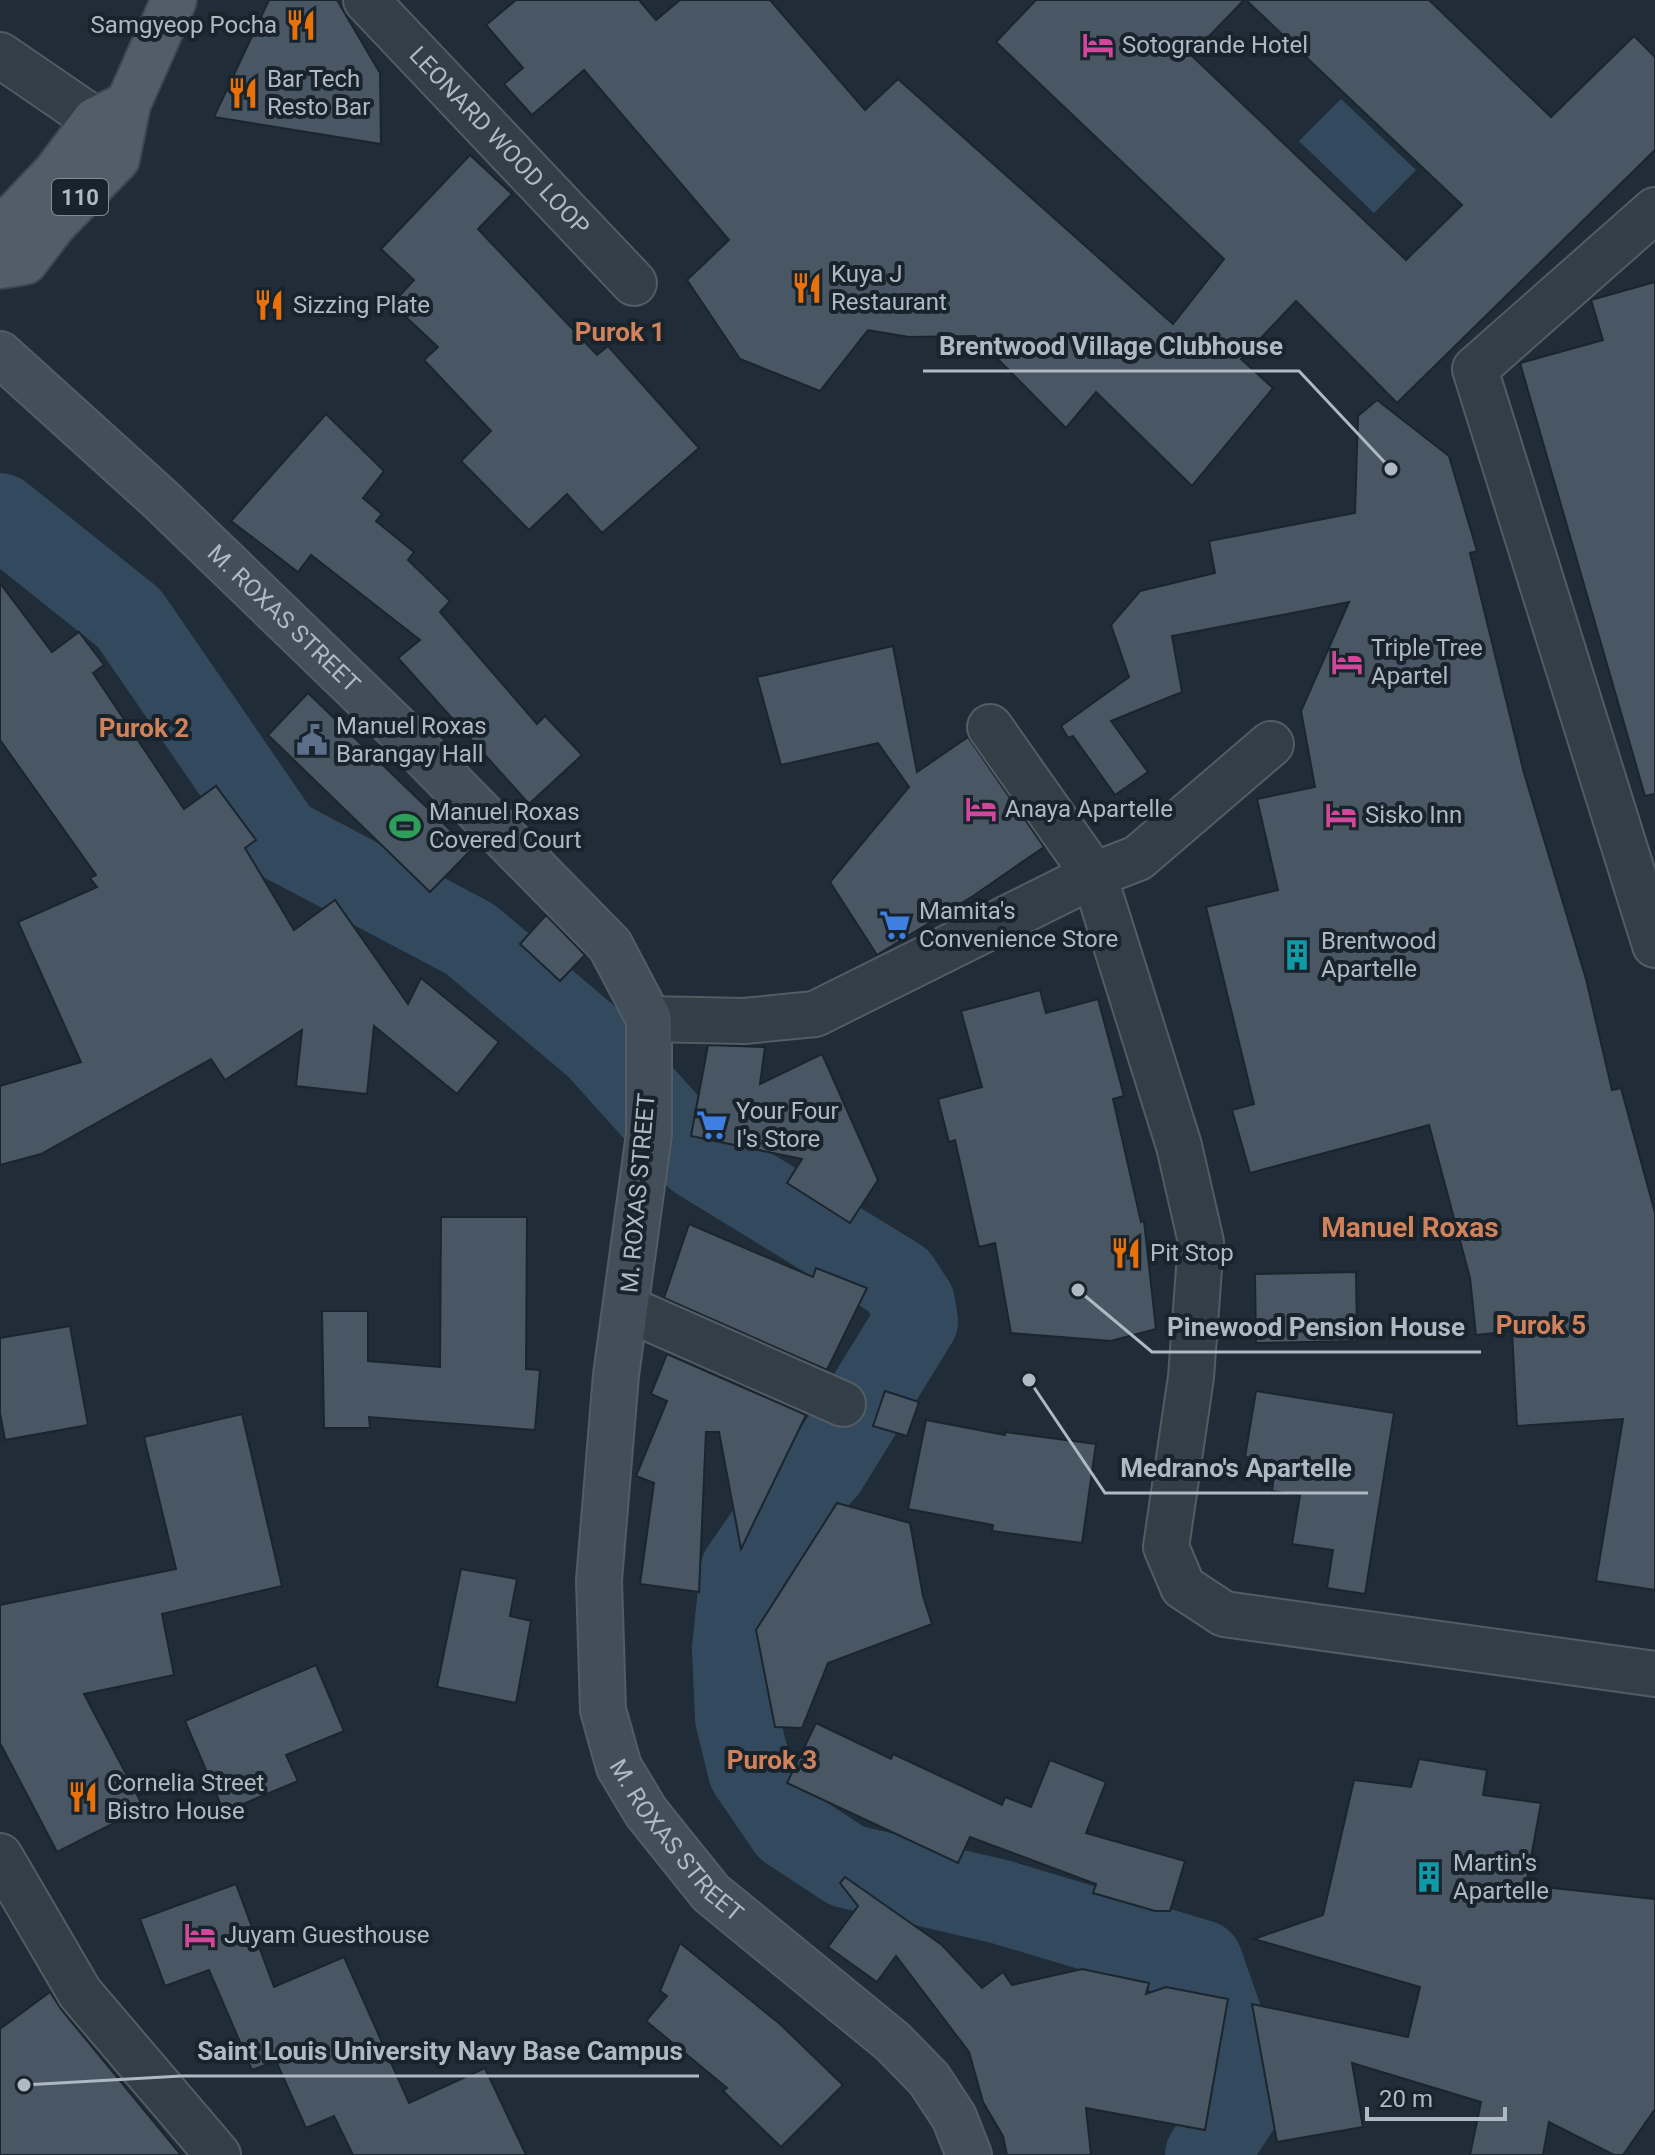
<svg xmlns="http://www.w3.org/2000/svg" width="1655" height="2155" font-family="Roboto,sans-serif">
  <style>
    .water { fill: #334a5e }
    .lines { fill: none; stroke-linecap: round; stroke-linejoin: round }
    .river { stroke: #334a5e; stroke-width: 84 }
    .building { fill: #485763; stroke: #1b252e; stroke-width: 2 }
    .street-casing { stroke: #515c65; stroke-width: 48 }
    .secondary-casing { stroke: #515c65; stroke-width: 48 }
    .primary-casing { stroke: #3d4751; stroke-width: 48 }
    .street { stroke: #333e47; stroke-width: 44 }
    .secondary { stroke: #424e5a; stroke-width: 44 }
    .primary { stroke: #515d68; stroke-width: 44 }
    .labels { text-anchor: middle; stroke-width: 8; stroke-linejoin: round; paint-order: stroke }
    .shield { fill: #19232c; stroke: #818c96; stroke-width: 2 }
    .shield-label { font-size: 22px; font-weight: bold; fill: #aeb9c4 }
    .poi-label { font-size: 24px; fill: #aeb9c4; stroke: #19232c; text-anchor: start }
    .street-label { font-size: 24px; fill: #aeb9c4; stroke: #19232c }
    .neighbourhood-label { font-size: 26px; font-weight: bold; fill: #d2825b; stroke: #19232c }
    .quarter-label { font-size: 28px; font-weight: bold; fill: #d2825b; stroke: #19232c }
    .leader { fill: none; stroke: #aeb9c4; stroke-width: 3 }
    .callout-dot { fill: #aeb9c4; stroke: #19232c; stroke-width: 3 }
    .callout-label { font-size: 26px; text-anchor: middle; font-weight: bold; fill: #aeb9c4; stroke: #19232c; stroke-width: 8; stroke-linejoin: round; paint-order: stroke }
  </style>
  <rect width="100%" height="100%" fill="#202c37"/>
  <path class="water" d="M 1341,99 L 1416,170 L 1374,213 L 1299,141 Z"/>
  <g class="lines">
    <path class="river" d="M 0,515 L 129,618 L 281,839 L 470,939 L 597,1046 L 697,1157 L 898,1280 L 913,1303 L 916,1321 L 825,1469 L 780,1516 L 742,1571 L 734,1649 L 737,1718 L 750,1771 L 789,1828 L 847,1866 L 1001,1902 L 1201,1962 L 1232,2051 L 1240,2104 L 1207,2155"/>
  </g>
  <g class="building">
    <path d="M 269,0 L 337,0 L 380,73 L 381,144 L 214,117 Z"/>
    <path d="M 516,0 L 639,0 L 656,20 L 680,0 L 770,0 L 865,110 L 898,79 L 1173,324 L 1224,259 L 996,42 L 1036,0 L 1244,0 L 1191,55 L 1406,260 L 1462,205 L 1246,0 L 1429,0 L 1551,117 L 1634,36 L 1655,57 L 1655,150 L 1397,403 L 1296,301 L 1241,359 L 1273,388 L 1192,486 L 1096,392 L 1066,428 L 975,336 L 909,337 L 868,330 L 820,391 L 740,359 L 687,280 L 729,240 L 584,70 L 532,115 L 504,84 L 523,68 L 486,25 Z"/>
    <path d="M 470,155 L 512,194 L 478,229 L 597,355 L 608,346 L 699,448 L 602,533 L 567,494 L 529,530 L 461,461 L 491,431 L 424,360 L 438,347 L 392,304 L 414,280 L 381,249 Z"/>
    <path d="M 1655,282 L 1655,794 L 1645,796 L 1520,363 L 1603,340 L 1591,300 Z"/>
    <path d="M 1377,400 L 1449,456 L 1477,551 L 1470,553 L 1524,773 L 1586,979 L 1612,1090 L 1621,1088 L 1655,1213 L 1655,1590 L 1596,1581 L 1623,1419 L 1517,1426 L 1512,1331 L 1476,1335 L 1470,1278 L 1429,1125 L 1250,1173 L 1232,1110 L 1254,1104 L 1206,907 L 1278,890 L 1257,799 L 1315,787 L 1301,711 L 1349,602 L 1172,636 L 1182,692 L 1111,721 L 1148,772 L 1115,795 L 1073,736 L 1068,738 L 1061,726 L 1129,677 L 1111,625 L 1140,591 L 1215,573 L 1209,541 L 1355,513 L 1358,416 Z"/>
    <path d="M 326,414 L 384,471 L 363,498 L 382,514 L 376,521 L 414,552 L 408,560 L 450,601 L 440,612 L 537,724 L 545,716 L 582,755 L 529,804 L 398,658 L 420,640 L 311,555 L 298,572 L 231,521 Z"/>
    <path d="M 0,583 L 52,652 L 79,632 L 104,665 L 93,673 L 184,809 L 216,786 L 256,840 L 245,848 L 294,930 L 335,900 L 408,1004 L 421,978 L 499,1042 L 457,1094 L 374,1026 L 367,1094 L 296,1086 L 302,1030 L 225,1080 L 211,1059 L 41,1154 L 0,1165 L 0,1086 L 81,1062 L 18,922 L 97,887 L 90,878 L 96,875 L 0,740 Z"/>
    <path d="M 893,646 L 917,772 L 968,737 L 1044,847 L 973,896 L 877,955 L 830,882 L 909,787 L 878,743 L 781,765 L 757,677 Z"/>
    <path d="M 308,693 L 471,850 L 430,892 L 268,735 Z"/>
    <path d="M 546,915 L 585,955 L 560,981 L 520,944 Z"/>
    <path d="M 1040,990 L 1046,1013 L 1098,999 L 1124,1096 L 1113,1099 L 1141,1222 L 1144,1221 L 1156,1329 L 1111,1341 L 1011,1333 L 995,1243 L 979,1247 L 955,1140 L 949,1142 L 938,1099 L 982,1087 L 961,1011 Z"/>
    <path d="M 708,1045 L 765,1047 L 760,1084 L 822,1054 L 878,1180 L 850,1223 L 787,1183 L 802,1159 L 691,1136 Z"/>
    <path d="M 441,1217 L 527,1217 L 526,1369 L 540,1370 L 535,1430 L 369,1417 L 370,1428 L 324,1428 L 322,1311 L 368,1311 L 368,1361 L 440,1367 Z"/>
    <path d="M 689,1224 L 813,1277 L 816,1268 L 867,1288 L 827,1370 L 664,1298 Z"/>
    <path d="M 1356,1272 L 1357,1341 L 1256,1343 L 1255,1274 Z"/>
    <path d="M 70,1326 L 88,1425 L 5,1440 L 0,1413 L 0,1338 Z"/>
    <path d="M 667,1354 L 806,1415 L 741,1549 L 719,1432 L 706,1432 L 699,1592 L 640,1584 L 654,1483 L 636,1476 L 667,1401 L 651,1394 Z"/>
    <path d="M 885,1391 L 919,1402 L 907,1436 L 873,1426 Z"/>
    <path d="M 1256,1391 L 1394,1413 L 1365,1594 L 1327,1588 L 1333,1550 L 1292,1544 L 1300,1495 L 1272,1491 L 1276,1462 L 1245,1457 Z"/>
    <path d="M 242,1414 L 282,1586 L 162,1614 L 174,1675 L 84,1694 L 144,1808 L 57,1852 L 0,1743 L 0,1605 L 176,1569 L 144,1437 Z"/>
    <path d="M 926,1420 L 1005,1435 L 1005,1432 L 1096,1444 L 1082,1543 L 992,1531 L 993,1525 L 908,1509 Z"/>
    <path d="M 837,1503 L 910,1523 L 923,1596 L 932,1624 L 828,1663 L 802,1728 L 775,1727 L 756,1630 Z"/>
    <path d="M 461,1569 L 517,1579 L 510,1616 L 531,1621 L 516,1703 L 437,1687 Z"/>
    <path d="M 316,1665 L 344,1731 L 286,1755 L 298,1781 L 224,1812 L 185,1721 Z"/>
    <path d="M 816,1723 L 891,1759 L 893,1754 L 1002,1805 L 1005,1797 L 1031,1807 L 1050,1760 L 1106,1782 L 1086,1833 L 1185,1861 L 1170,1911 L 1155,1911 L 1093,1893 L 1096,1884 L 970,1837 L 958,1863 L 787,1783 Z"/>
    <path d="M 1419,1759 L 1487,1770 L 1483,1795 L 1541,1803 L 1526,1885 L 1655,1899 L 1655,2109 L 1623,2155 L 1614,2155 L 1549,2122 L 1543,2155 L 1470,2155 L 1481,2102 L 1352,2063 L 1363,2127 L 1277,2142 L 1252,2004 L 1408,2037 L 1420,1987 L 1254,1939 L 1323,1915 L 1354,1780 L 1411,1787 Z"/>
    <path d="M 845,1877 L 942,1945 L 982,1988 L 1003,1972 L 1012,1985 L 1082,1969 L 1149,1983 L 1146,1994 L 1166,1987 L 1228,1999 L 1205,2130 L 1086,2108 L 1091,2155 L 1007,2155 L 1003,2136 L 983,2102 L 969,2052 L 896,1956 L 877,1982 L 828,1947 L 858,1906 L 840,1883 Z"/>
    <path d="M 236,1884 L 274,1987 L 344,1957 L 409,2103 L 485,2068 L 526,2155 L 353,2155 L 334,2116 L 306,2128 L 276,2061 L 252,2070 L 209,1970 L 165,1986 L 140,1919 Z"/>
    <path d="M 680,1943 L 780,2024 L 843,2085 L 781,2147 L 723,2091 L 727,2088 L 646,2021 L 667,1996 L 660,1991 Z"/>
    <path d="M 50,1992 L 61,2009 L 181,2155 L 0,2155 L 0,2029 Z"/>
  </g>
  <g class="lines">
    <defs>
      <g id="street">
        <path id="s1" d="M 366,0 L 634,283"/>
        <path d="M 0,55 L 95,120"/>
        <path d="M 1655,210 L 1475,369 L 1655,945"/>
        <path d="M 990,727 L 1094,875 L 1138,858 L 1271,744"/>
        <path d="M 649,1019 L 744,1021 L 815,1014 L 1094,875 L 1179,1146 L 1201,1242 L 1191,1377 L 1166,1547 L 1183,1587 L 1224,1614 L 1655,1674"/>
        <path d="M 628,1309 L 843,1404"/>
        <path d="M 0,1856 L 80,1993 L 218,2155"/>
      </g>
      <g id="secondary">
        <path id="s2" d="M 0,354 L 160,499 L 396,727 L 610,945 L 649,1019 L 649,1134 L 616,1375 L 599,1580 L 603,1710 L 619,1767 L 646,1812 L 711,1893 L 893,2042 L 929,2079 L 954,2117 L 969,2155"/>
      </g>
      <g id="primary">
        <path d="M 0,231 L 56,172 L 95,120 L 128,104"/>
        <path d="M 0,266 L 25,262 L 54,224 L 117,159 L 128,104 L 174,0"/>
      </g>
    </defs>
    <use href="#street" class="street-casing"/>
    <use href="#secondary" class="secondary-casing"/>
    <use href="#primary" class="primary-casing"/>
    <use href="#street" class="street"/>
    <use href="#secondary" class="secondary"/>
    <use href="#primary" class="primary"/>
  </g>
  <defs>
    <symbol id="restaurant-bare" viewBox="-9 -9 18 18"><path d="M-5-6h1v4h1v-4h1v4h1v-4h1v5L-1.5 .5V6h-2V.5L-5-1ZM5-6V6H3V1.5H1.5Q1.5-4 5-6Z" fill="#e8710a" stroke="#19232c" stroke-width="2.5" paint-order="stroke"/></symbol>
    <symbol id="hotel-bare" viewBox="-9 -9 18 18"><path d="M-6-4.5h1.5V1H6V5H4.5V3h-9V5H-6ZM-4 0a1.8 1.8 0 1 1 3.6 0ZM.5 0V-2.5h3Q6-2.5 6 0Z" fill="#d1479c" stroke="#19232c" stroke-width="2.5" paint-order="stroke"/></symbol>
    <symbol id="civic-bare" viewBox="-9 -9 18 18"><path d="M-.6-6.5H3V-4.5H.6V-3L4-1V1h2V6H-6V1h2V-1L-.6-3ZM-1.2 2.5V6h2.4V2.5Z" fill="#5c6f8a" stroke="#19232c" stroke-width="2.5" paint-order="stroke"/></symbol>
    <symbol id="stadium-bare" viewBox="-9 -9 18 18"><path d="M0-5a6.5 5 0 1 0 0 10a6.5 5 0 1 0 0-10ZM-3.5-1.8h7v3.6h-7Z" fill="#2e9e5b" stroke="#19232c" stroke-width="2.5" paint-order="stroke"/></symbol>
    <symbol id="supermarket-bare" viewBox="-9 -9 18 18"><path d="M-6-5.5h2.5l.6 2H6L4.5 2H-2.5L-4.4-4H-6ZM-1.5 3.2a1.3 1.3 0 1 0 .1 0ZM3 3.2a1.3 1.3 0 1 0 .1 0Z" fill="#3f7fe0" stroke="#19232c" stroke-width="2.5" paint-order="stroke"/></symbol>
    <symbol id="building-bare" viewBox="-9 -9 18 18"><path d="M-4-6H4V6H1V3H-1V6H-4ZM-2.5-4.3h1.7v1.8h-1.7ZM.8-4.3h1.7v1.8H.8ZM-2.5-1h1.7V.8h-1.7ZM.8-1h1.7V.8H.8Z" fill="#0f9aa8" stroke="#19232c" stroke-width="2.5" paint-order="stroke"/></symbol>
  </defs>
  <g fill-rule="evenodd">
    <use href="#restaurant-bare" x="279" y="3" width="44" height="44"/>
    <use href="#hotel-bare" x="1076" y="23" width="44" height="44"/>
    <use href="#restaurant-bare" x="221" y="71" width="44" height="44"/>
    <use href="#restaurant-bare" x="785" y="266" width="44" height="44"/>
    <use href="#restaurant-bare" x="247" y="283" width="44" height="44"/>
    <use href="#hotel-bare" x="1325" y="640" width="44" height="44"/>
    <use href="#civic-bare" x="290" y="718" width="44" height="44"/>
    <use href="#hotel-bare" x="959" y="787" width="44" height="44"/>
    <use href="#hotel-bare" x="1319" y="793" width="44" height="44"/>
    <use href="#stadium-bare" x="383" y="804" width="44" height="44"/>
    <use href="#supermarket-bare" x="873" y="903" width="44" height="44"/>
    <use href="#building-bare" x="1275" y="933" width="44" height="44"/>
    <use href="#supermarket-bare" x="690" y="1103" width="44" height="44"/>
    <use href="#restaurant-bare" x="1104" y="1231" width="44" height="44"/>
    <use href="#restaurant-bare" x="61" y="1775" width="44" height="44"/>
    <use href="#building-bare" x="1407" y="1855" width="44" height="44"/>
    <use href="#hotel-bare" x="178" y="1913" width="44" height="44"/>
  </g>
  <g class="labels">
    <rect class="shield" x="52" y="179" width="56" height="36" rx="6"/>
    <g class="shield-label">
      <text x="80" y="205">110</text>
    </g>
    <g class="poi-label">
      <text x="277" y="33" text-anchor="end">Samgyeop Pocha</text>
      <text x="1122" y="53">Sotogrande Hotel</text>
      <text x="267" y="87">Bar Tech<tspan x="267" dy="28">Resto Bar</tspan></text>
      <text x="831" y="282">Kuya J<tspan x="831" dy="28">Restaurant</tspan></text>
      <text x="293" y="313">Sizzing Plate</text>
      <text x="1371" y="656">Triple Tree<tspan x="1371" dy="28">Apartel</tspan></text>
      <text x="336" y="734">Manuel Roxas<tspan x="336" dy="28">Barangay Hall</tspan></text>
      <text x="1005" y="817">Anaya Apartelle</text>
      <text x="429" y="820">Manuel Roxas<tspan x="429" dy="28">Covered Court</tspan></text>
      <text x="1365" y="823">Sisko Inn</text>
      <text x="919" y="919">Mamita's<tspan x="919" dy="28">Convenience Store</tspan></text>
      <text x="1321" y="949">Brentwood<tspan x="1321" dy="28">Apartelle</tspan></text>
      <text x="736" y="1119">Your Four<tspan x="736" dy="28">I's Store</tspan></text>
      <text x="1150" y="1261">Pit Stop</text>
      <text x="107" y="1791">Cornelia Street<tspan x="107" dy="28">Bistro House</tspan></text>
      <text x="1453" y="1871">Martin's<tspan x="1453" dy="28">Apartelle</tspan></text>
      <text x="224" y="1943">Juyam Guesthouse</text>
    </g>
    <g class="street-label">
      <text dy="8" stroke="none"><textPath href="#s1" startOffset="194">LEONARD WOOD LOOP</textPath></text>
      <text dy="8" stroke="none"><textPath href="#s2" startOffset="388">M. ROXAS STREET</textPath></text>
      <text transform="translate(638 1193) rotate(-85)" y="8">M. ROXAS STREET</text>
      <text dy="8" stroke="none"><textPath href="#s2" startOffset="1780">M. ROXAS STREET</textPath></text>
    </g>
    <g class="neighbourhood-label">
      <text x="620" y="341">Purok 1</text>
      <text x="144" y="737">Purok 2</text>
      <text x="1541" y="1334">Purok 5</text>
      <text x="772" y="1769">Purok 3</text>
    </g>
    <g class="quarter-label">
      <text x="1410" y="1237">Manuel Roxas</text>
    </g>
  </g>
  <path class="leader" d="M1391 469L1299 371H923M1078 1290L1152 1352H1481M1029 1380L1105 1493H1368M24 2085L181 2076H699"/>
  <g class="callout-dot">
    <circle cx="1391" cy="469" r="8"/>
    <circle cx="1078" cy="1290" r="8"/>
    <circle cx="1029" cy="1380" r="8"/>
    <circle cx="24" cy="2085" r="8"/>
  </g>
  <g class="callout-label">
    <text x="1111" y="355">Brentwood Village Clubhouse</text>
    <text x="1316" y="1336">Pinewood Pension House</text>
    <text x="1236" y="1477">Medrano's Apartelle</text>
    <text x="440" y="2060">Saint Louis University Navy Base Campus</text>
  </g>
  <path d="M1367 2107v12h138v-12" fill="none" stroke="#aeb9c4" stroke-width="4"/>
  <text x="1379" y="2107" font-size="24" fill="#aeb9c4" stroke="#19232c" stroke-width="6" paint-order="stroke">20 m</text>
</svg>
